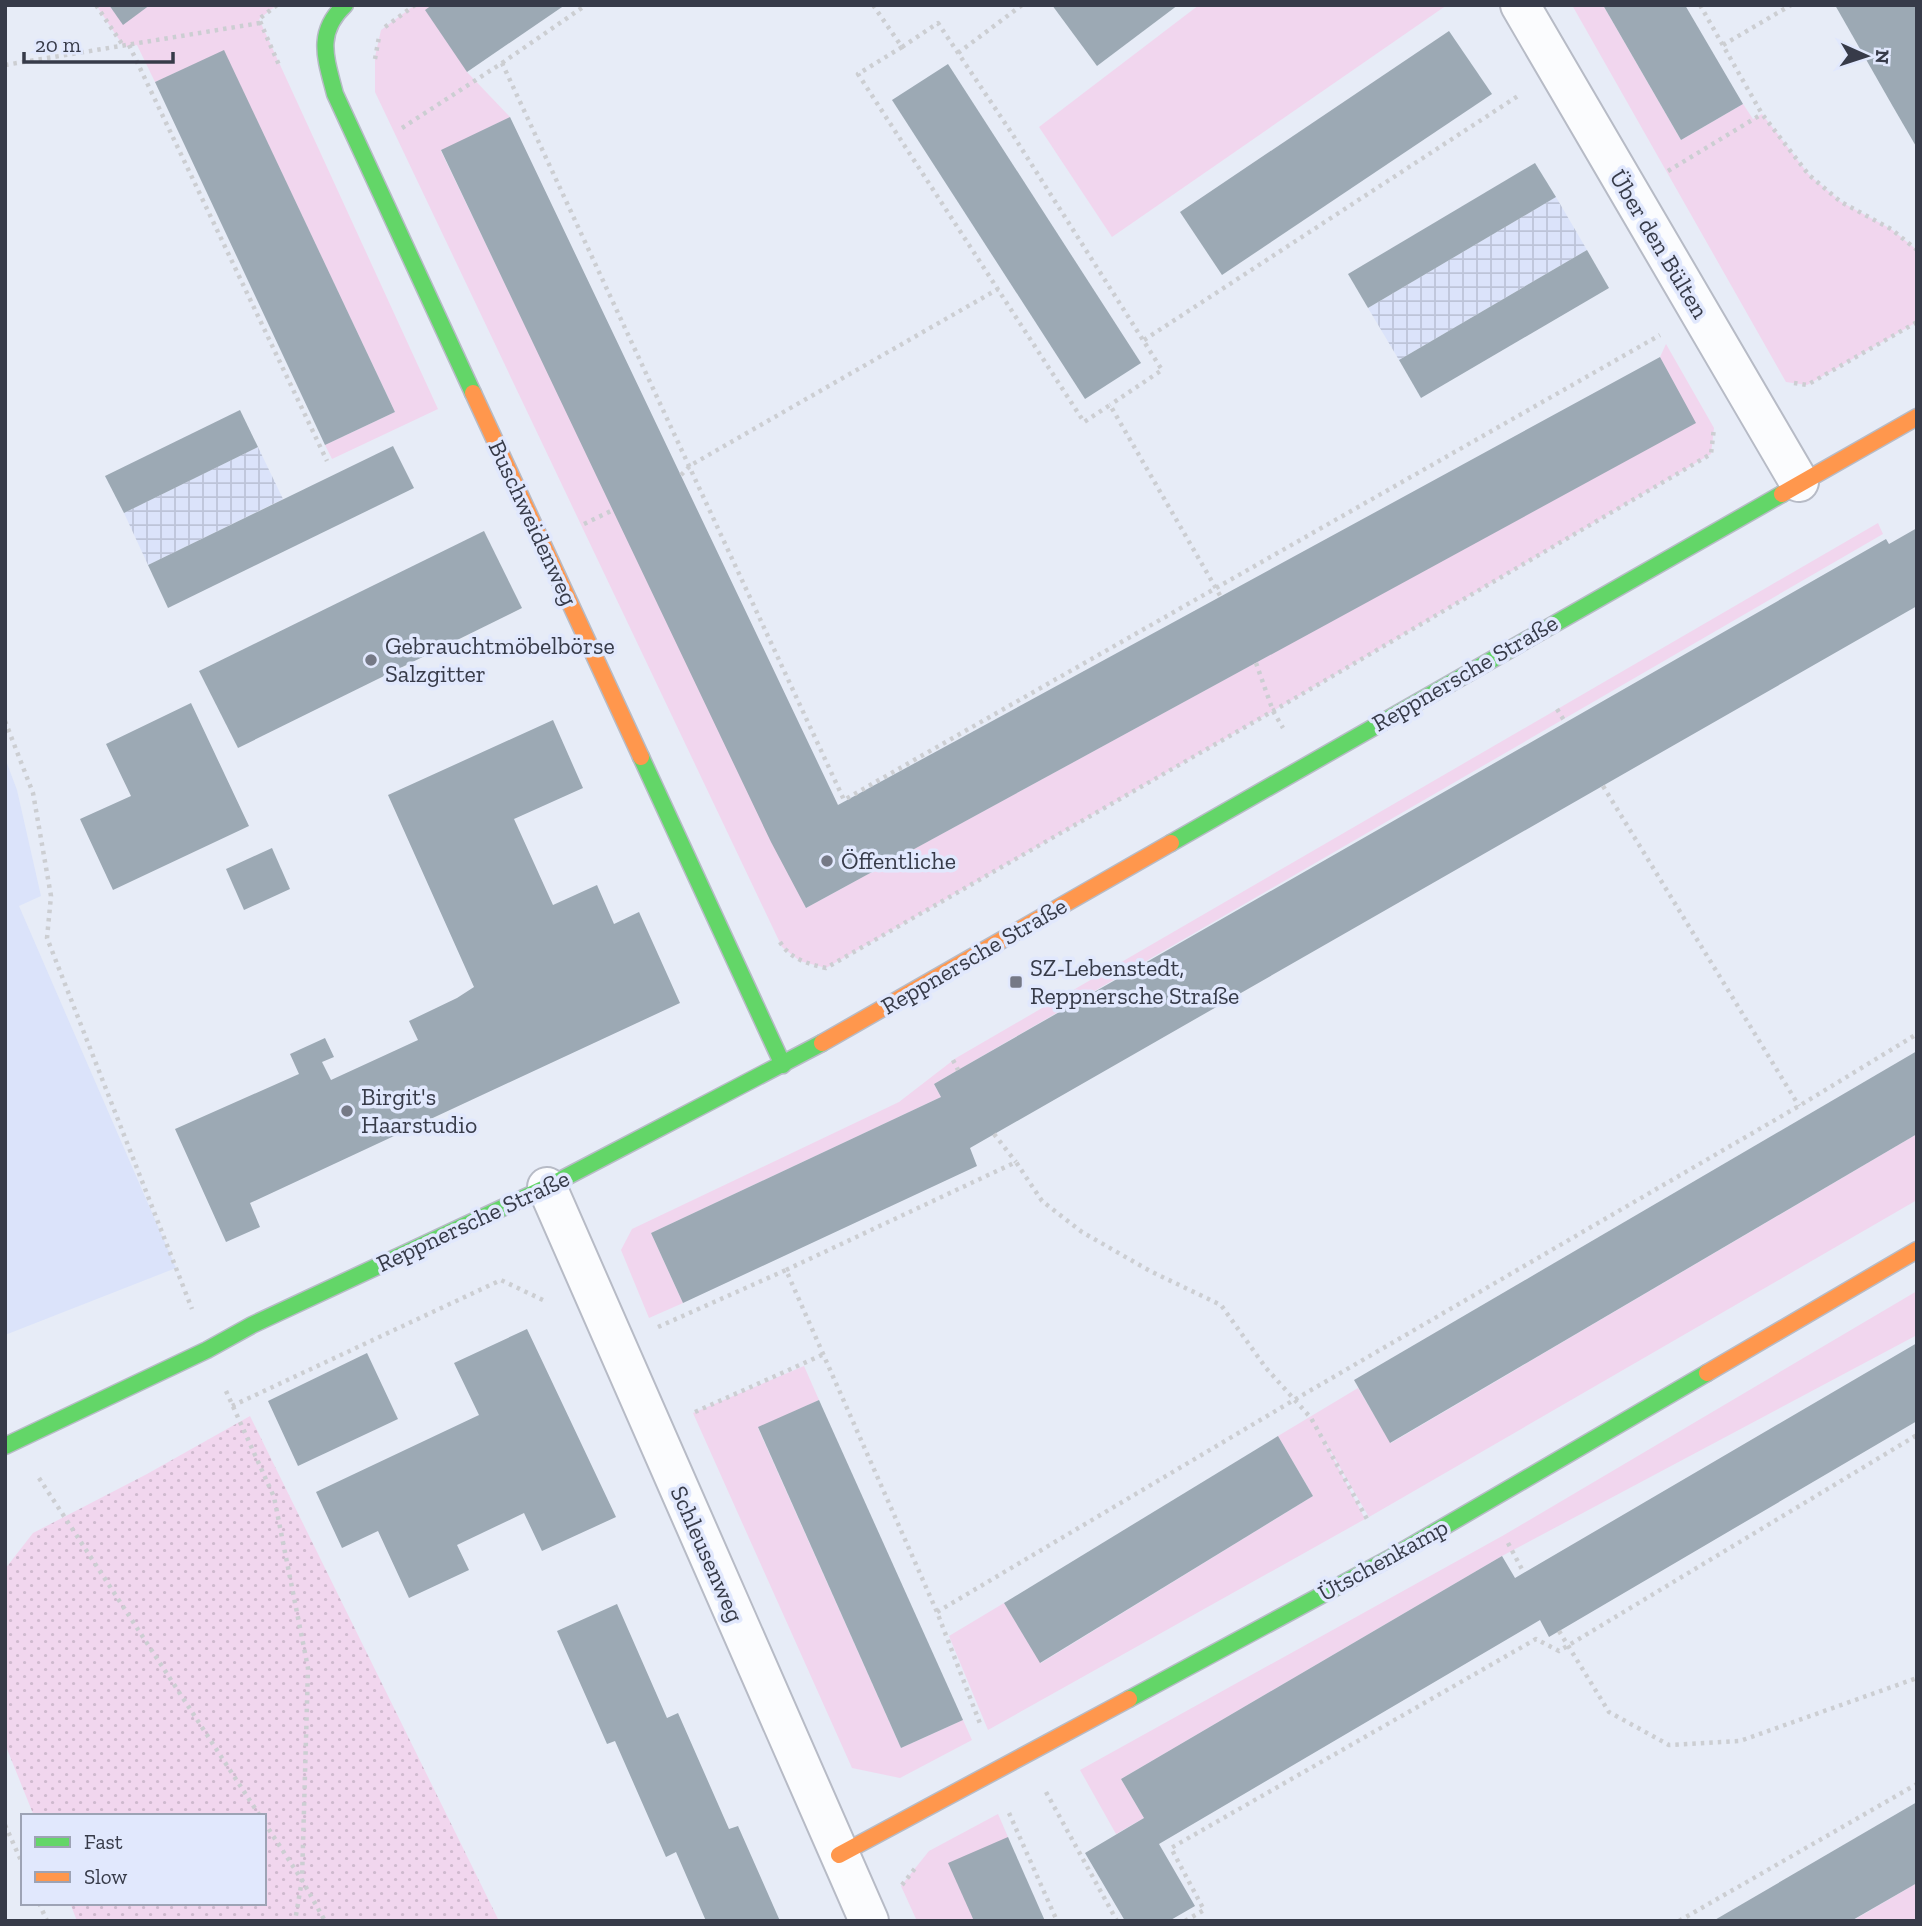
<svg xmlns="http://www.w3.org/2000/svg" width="1922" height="1926" font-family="'Zilla Slab',serif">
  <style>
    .built { fill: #dbe3fa }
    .industrial { fill: url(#industrial-grid) }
    .grass { fill: #f1d6ee }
    .park { fill: url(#park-dots) }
    .building { fill: #9ca9b4 }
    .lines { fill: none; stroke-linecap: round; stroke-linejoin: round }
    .street-casing { stroke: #b7bbc6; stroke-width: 42 }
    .fast-casing { stroke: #b7bbc6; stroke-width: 19 }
    .slow-casing { stroke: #b7bbc6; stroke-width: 19 }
    .path { stroke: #ccced2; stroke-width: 4.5; stroke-dasharray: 3.5 5; stroke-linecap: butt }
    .street { stroke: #fbfcfe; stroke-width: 38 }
    .fast { stroke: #63d668; stroke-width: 16 }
    .slow { stroke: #ff974d; stroke-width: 16 }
    .poi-dot { fill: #757986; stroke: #e1e8fd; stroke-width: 2.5 }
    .labels { text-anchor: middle; stroke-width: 7; stroke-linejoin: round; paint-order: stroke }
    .street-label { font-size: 24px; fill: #373b49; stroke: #e1e8fd }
    .poi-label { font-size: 24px; fill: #373b49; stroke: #e1e8fd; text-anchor: start }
  </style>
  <defs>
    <pattern id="industrial-grid" width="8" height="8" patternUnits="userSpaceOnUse" patternTransform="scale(1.75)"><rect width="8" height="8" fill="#dbe3fa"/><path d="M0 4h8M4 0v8" fill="none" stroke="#bdc4d8"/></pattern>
    <pattern id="park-dots" width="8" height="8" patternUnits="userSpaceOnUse" patternTransform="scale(1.75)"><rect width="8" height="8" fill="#f1d6ee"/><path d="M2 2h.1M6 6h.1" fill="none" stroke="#cfb9ce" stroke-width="1.8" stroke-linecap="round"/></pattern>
  </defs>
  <rect width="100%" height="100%" fill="#e7ecf7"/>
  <path class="built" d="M 5,758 L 17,790 L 41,896 L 19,906 L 176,1268 L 5,1335 Z"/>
  <g class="industrial">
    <path d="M 1556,197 L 1587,250 L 1399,360 L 1368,308 Z"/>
    <path d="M 258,447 L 283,499 L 148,565 L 124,513 Z"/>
  </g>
  <g class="grass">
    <path d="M 96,5 L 109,5 L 123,24 L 150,5 L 277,5 L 259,19 L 438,409 L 332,459 L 325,445 L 395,412 L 224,51 L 155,82 L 137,45 L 124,47 Z"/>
    <path d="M 415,5 L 432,5 L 467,72 L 510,117 L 441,151 L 806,908 L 1695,423 L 1660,357 L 1666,344 L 1714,428 L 1711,454 L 1273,711 L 826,968 L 800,961 L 782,947 L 375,92 L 375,57 L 381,30 Z"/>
    <path d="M 1199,5 L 1447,5 L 1112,237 L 1039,127 Z"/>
    <path d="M 1572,5 L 1603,5 L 1681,140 L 1743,104 L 1753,119 L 1762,114 L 1809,175 L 1841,202 L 1891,229 L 1917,250 L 1917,322 L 1807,385 L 1786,382 Z"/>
    <path d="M 1878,523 L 1883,534 L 934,1084 L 941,1097 L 651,1233 L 683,1303 L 649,1318 L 621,1250 L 632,1229 L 899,1102 L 956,1058 Z"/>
    <path d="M 1917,1134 L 1917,1200 L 1369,1517 L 1321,1435 L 1365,1519 L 988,1730 L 949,1636 L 1004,1603 L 1041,1663 L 1313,1496 L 1278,1436 L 1358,1388 L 1391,1443 Z"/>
    <path d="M 1917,1291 L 1917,1335 L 1502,1556 L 1121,1779 L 1144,1818 L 1116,1834 L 1080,1770 L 1504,1535 Z"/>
    <path d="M 804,1366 L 819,1400 L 758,1428 L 901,1748 L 963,1720 L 972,1740 L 900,1778 L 852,1768 L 693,1413 Z"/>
    <path d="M 998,1814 L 1008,1837 L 974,1921 L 917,1921 L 901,1886 L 929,1851 Z"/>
    <path d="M 1917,1883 L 1917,1921 L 1852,1921 Z"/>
  </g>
  <path class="park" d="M 250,1416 L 499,1921 L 77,1921 L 70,1903 L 264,1903 L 264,1816 L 34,1816 L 5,1744 L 5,1569 L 33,1533 L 147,1474 Z"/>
  <g class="building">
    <path d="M 109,5 L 150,5 L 123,25 Z"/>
    <path d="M 432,5 L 565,5 L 467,72 L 425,10 Z"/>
    <path d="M 1052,5 L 1178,5 L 1097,66 Z"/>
    <path d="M 1603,5 L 1685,5 L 1743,104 L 1681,140 Z"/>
    <path d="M 1835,5 L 1917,5 L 1917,148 L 1892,105 Z"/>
    <path d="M 1449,31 L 1492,94 L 1222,275 L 1180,212 Z"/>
    <path d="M 224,50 L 395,412 L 325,445 L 155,82 Z"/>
    <path d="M 948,64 L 1141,363 L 1085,399 L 892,100 Z"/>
    <path d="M 510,117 L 838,805 L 1660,357 L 1696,423 L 806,908 L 771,842 L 441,150 Z"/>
    <path d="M 1535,163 L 1556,197 L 1368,308 L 1348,274 Z"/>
    <path d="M 1587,250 L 1609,288 L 1421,398 L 1399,360 Z"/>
    <path d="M 240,410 L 258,447 L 124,513 L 105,476 Z"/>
    <path d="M 393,446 L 414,488 L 168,608 L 148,565 Z"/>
    <path d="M 1917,528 L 1917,606 L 970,1148 L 977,1166 L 683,1303 L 651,1233 L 941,1097 L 934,1084 L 958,1070 L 1886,539 L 1889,544 Z"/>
    <path d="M 484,531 L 522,608 L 238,748 L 199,671 Z"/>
    <path d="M 191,703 L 249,826 L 113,890 L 80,819 L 131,796 L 106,744 Z"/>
    <path d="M 553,720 L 583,788 L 514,819 L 553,905 L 597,885 L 614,924 L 639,912 L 680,1003 L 250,1203 L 260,1227 L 226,1242 L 175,1129 L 299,1074 L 290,1054 L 325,1038 L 334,1057 L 322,1062 L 331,1080 L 418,1040 L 409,1021 L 457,998 L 474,987 L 388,795 Z"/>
    <path d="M 272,848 L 290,889 L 244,910 L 226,869 Z"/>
    <path d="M 1917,1051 L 1917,1134 L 1390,1443 L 1354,1380 Z"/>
    <path d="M 527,1329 L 616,1517 L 542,1551 L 524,1513 L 457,1545 L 469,1570 L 409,1598 L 378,1531 L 342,1548 L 316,1492 L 479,1415 L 454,1363 Z"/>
    <path d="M 1917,1343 L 1917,1421 L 1549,1637 L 1540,1620 L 1159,1844 L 1195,1906 L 1169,1921 L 1125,1921 L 1085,1853 L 1144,1818 L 1121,1779 L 1502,1556 L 1515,1578 Z"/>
    <path d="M 367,1353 L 398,1419 L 298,1466 L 268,1401 Z"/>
    <path d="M 819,1400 L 963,1720 L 901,1748 L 758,1427 Z"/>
    <path d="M 1278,1436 L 1313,1496 L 1040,1663 L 1004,1603 Z"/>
    <path d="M 617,1604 L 667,1718 L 678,1713 L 729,1829 L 738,1826 L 780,1921 L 706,1921 L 676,1852 L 666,1857 L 615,1741 L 607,1744 L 557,1631 Z"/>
    <path d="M 1917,1802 L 1917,1883 L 1851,1921 L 1713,1921 Z"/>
    <path d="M 1008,1837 L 1045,1921 L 974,1921 L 948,1863 Z"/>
  </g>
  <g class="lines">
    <defs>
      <g id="street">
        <path d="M 1520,5 L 1799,482"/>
        <path d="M 547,1187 L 869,1921"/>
      </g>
      <g id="fast">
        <path d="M 345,5 C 315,33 326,59 335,94 L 473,393"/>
        <path d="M 641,757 L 783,1065"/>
        <path d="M 1171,843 L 1782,494"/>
        <path d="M 5,1446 L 207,1350 L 252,1325 L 547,1187 L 822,1043"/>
        <path d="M 1129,1699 L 1392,1557 L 1707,1373"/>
      </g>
      <g id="slow">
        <path d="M 473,393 L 641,757"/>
        <path d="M 1782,494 L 1917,417"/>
        <path d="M 822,1043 L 1171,843"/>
        <path d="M 1707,1373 L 1917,1250"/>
        <path d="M 839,1855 L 1129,1699"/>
      </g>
    </defs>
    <use href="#street" class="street-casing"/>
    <use href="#fast" class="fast-casing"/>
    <use href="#slow" class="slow-casing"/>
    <g class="path">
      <path d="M 96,5 L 124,47"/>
      <path d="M 277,5 L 259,19 L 279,65"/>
      <path d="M 873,5 L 902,47 L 858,74 L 1084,422 L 1110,405 L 1221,597"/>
      <path d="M 1700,5 L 1762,114 L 1809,175 L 1841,202 L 1891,229 L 1917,250"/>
      <path d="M 385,27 L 415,5"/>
      <path d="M 129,45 L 327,461"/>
      <path d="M 1723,45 L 1791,5"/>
      <path d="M 902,47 L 938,23 L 1011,132 L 1162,370 L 1110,405"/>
      <path d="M 958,53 L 1022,5"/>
      <path d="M 375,59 L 379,37"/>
      <path d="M 502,63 L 586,5"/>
      <path d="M 5,65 L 260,23"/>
      <path d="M 402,128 L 502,63 L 844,800 L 1660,335"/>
      <path d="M 1668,171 L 1762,114"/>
      <path d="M 1144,340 L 1521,94"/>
      <path d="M 1794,383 L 1807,385 L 1917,322"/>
      <path d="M 681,475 L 691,465 L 998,289"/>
      <path d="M 584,524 L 613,510"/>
      <path d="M 1256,663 L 1273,711 L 1283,728"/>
      <path d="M 1557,709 L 1565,722"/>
      <path d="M 5,721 L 33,793 L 51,896 L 47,938 L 192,1309"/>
      <path d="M 1603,786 L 1799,1106"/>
      <path d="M 780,942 C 790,959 808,964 826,968 L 1273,711 L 1711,454 L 1714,428"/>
      <path d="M 953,1060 L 958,1070"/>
      <path d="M 994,1134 L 1016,1162"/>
      <path d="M 786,1270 L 1016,1162 L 1042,1201 L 1082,1232 L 1150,1271 L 1221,1305 L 1266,1368 L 1311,1418 L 1367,1519"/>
      <path d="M 658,1327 L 786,1270 L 937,1612 L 981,1726"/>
      <path d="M 226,1391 L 274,1497 L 308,1668 L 302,1880 L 295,1921"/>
      <path d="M 232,1406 L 501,1280 L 545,1301"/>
      <path d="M 695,1412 L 822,1355"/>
      <path d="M 39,1478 L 260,1816"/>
      <path d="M 1508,1543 L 1524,1573"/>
      <path d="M 937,1612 L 1294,1400 L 1799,1106 L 1917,1034"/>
      <path d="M 1559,1631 L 1609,1712 L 1669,1745 L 1740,1741 L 1917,1678"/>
      <path d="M 1046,1792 L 1117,1921"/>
      <path d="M 1009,1813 L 1057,1921"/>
      <path d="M 264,1822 L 302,1880 L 325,1921"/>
      <path d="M 5,1825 L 23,1865"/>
      <path d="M 902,1885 L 916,1867"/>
      <path d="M 39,1903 L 47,1921"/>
      <path d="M 1185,1921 L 1204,1910 L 1171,1848 L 1536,1639 L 1559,1651 L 1917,1435"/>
      <path d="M 1679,1921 L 1917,1784"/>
    </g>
    <use href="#street" class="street"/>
    <use href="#fast" class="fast"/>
    <use href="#slow" class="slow"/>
  </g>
  <g class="poi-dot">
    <circle cx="371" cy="660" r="7"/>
    <circle cx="827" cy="861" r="7"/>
    <rect x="1009" y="975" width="14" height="14" rx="3.5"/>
    <circle cx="347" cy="1111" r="7"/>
  </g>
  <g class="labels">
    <g class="street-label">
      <text transform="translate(1659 244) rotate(59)" y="8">Über den Bülten</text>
      <text transform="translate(533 523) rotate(65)" y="8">Buschweidenweg</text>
      <text transform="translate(1465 673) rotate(-30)" y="8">Reppnersche Straße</text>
      <text transform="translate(974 956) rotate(-30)" y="8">Reppnersche Straße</text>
      <text transform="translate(473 1221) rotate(-25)" y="8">Reppnersche Straße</text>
      <text transform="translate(707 1554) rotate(66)" y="8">Schleusenweg</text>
      <text transform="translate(1383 1560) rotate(-29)" y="8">Ütschenkamp</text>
    </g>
    <g class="poi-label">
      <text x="385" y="654">Gebrauchtmöbelbörse<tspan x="385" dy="28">Salzgitter</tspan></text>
      <text x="841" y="869">Öffentliche</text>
      <text x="1030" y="976">SZ-Lebenstedt,<tspan x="1030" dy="28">Reppnersche Straße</tspan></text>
      <text x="361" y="1105">Birgit's<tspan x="361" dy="28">Haarstudio</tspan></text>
    </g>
  </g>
  <rect width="1922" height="1926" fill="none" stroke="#373b49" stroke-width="14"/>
  <rect x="21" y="1814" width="245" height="91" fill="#e1e8fd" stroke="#9da3b5" stroke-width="2"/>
  <rect x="35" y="1837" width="35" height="10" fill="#63d668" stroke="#9da3b5" stroke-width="2"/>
  <text x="84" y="1849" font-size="21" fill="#373b49">Fast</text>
  <rect x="35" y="1872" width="35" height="10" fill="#ff974d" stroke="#9da3b5" stroke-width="2"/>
  <text x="84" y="1884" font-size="21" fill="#373b49">Slow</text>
  <g transform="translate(1866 56) rotate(93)" stroke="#e1e8fd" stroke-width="5" paint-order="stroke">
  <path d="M0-5L12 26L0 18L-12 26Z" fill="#373b49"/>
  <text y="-10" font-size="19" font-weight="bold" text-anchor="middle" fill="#373b49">N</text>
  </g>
  <path d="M24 52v10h149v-10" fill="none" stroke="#373b49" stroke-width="3.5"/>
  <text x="35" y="52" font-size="21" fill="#373b49" stroke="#e1e8fd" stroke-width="5" paint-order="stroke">20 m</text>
</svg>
